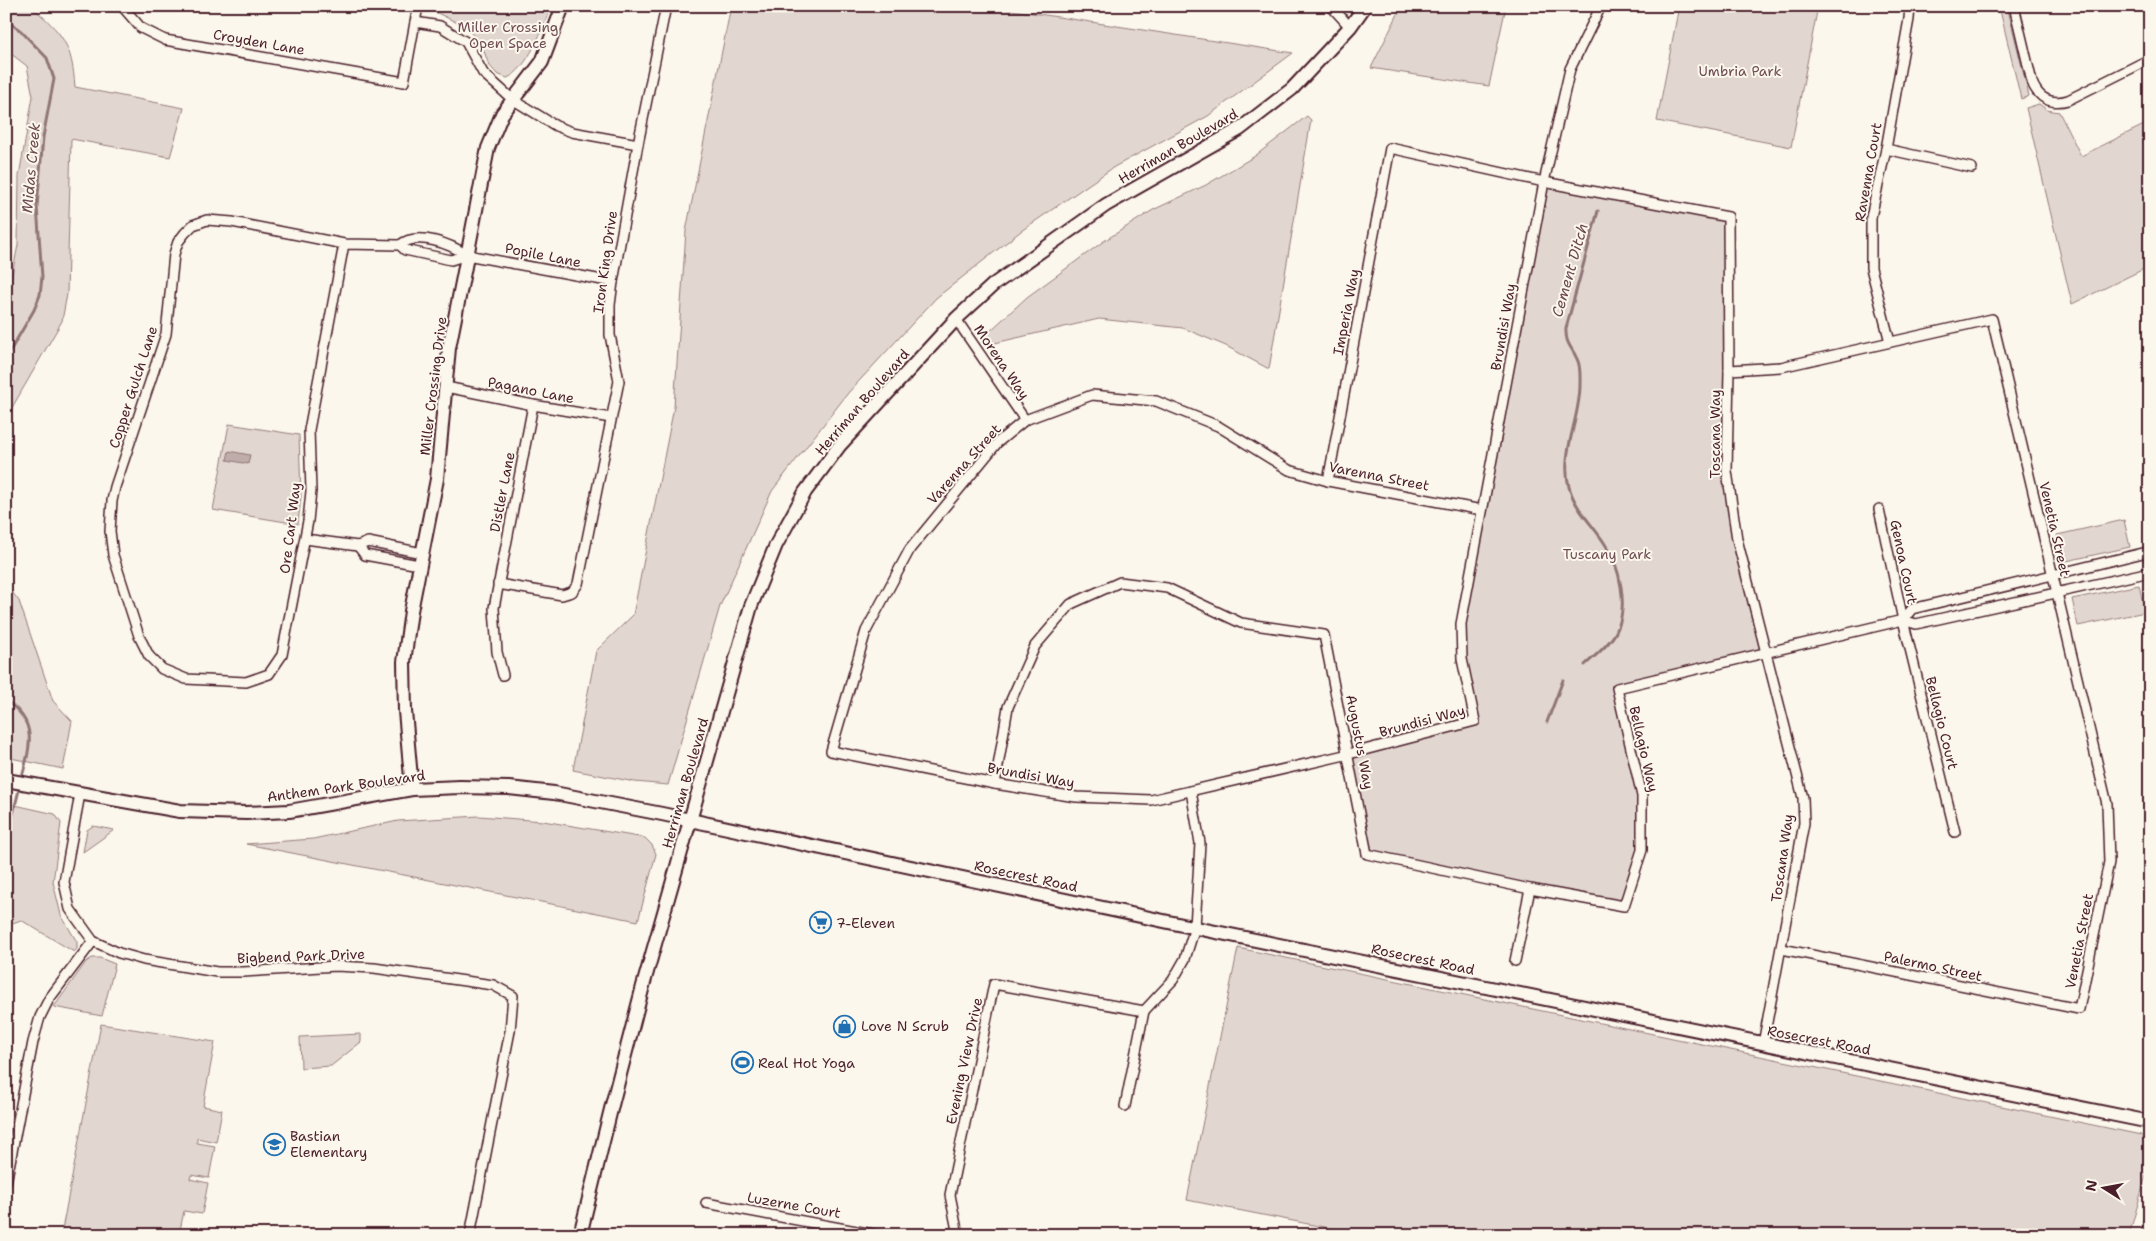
<svg xmlns="http://www.w3.org/2000/svg" width="2156" height="1241" font-family="'Shantell Sans',sans-serif">
  <style>
    .green { fill: #e2d7d0; stroke: #967b7e }
    .water { fill: #bfadaa; stroke: #907477 }
    .lines { fill: none; stroke-linecap: round; stroke-linejoin: round }
    .stream { stroke: #907477; stroke-width: 3 }
    .street-casing { stroke: #4a1f2b; stroke-width: 12 }
    .secondary-casing { stroke: #4a1f2b; stroke-width: 16 }
    .street { stroke: #fbf7ec; stroke-width: 9 }
    .secondary { stroke: #fbf7ec; stroke-width: 12 }
    .labels { text-anchor: middle; stroke-width: 4; stroke-linejoin: round; paint-order: stroke }
    .park-label { font-size: 14px; fill: #704d54; stroke: #fbf7ec }
    .street-label { font-size: 14px; fill: #4a1f2b; stroke: #fbf7ec }
    .poi-label { font-size: 14px; fill: #4a1f2b; stroke: #fbf7ec; text-anchor: start }
    .water-label { font-size: 15px; font-style: italic; fill: #6d4a51; stroke: #fbf7ec }
  </style>
  <rect width="100%" height="100%" fill="#fbf7ec"/>
  <filter id="ink" filterUnits="userSpaceOnUse"><feTurbulence type="fractalNoise" baseFrequency=".02" numOctaves="2"/><feDisplacementMap in="SourceGraphic" scale="10" xChannelSelector="R" yChannelSelector="G"/><feConvolveMatrix kernelMatrix="1 2 1 2 8 2 1 2 1" color-interpolation-filters="sRGB"/></filter>
  <g filter="url(#ink)">
    <g class="green">
      <path d="M 6,6 L 31,6 C 63,34 72,44 75,87 L 184,108 L 170,157 L 71,139 L 67,294 L 62,321 L 6,418 L 6,305 L 18,245 L 19,176 L 33,96 L 27,66 L 6,50 Z"/>
      <path d="M 551,6 C 544,26 527,71 507,78 L 497,74 L 489,65 L 481,43 L 464,26 L 425,7 Z"/>
      <path d="M 731,6 L 986,6 L 1293,53 L 1208,116 L 1114,167 L 1021,231 L 936,298 L 848,393 L 772,491 L 720,606 L 668,785 L 635,782 L 573,770 L 596,651 L 633,615 L 674,407 L 686,231 Z"/>
      <path d="M 1402,6 L 1506,6 L 1489,86 L 1371,68 Z"/>
      <path d="M 1679,6 L 1818,6 L 1791,147 L 1657,121 Z"/>
      <path d="M 1999,6 L 2007,6 L 2029,96 L 2021,99 Z"/>
      <path d="M 2039,104 L 2047,110 L 2059,112 L 2081,156 L 2150,122 L 2150,266 L 2072,304 L 2026,108 Z"/>
      <path d="M 1307,116 L 1311,120 L 1269,369 L 1226,346 L 1183,328 L 1099,319 L 986,345 L 989,332 L 1027,297 L 1104,241 L 1153,210 L 1206,185 L 1255,156 Z"/>
      <path d="M 1544,182 L 1728,217 L 1727,471 L 1766,653 L 1617,688 L 1642,797 L 1642,850 L 1624,906 L 1367,854 L 1349,754 L 1475,721 L 1461,624 Z"/>
      <path d="M 229,424 L 299,435 L 301,496 L 298,524 L 213,510 Z"/>
      <path d="M 2124,520 L 2130,547 L 2062,562 L 2057,535 Z"/>
      <path d="M 6,584 L 19,601 L 53,701 L 72,721 L 63,769 L 6,757 Z"/>
      <path d="M 2139,585 L 2145,612 L 2078,626 L 2072,599 Z"/>
      <path d="M 6,803 L 55,814 L 61,823 L 53,882 L 61,915 L 77,942 L 77,949 L 74,952 L 21,920 L 7,925 L 6,927 Z"/>
      <path d="M 479,816 L 543,821 L 645,838 L 652,845 L 656,854 L 638,921 L 246,844 L 313,839 L 398,821 Z"/>
      <path d="M 93,826 L 114,830 L 83,852 L 87,830 Z"/>
      <path d="M 1238,948 L 2141,1135 L 2150,1152 L 2150,1162 L 2129,1235 L 1364,1235 L 1187,1200 Z"/>
      <path d="M 92,958 L 100,958 L 115,964 L 102,1016 L 54,1007 L 86,962 Z"/>
      <path d="M 101,1024 L 215,1042 L 203,1106 L 222,1110 L 216,1142 L 197,1138 L 197,1143 L 215,1146 L 209,1178 L 191,1175 L 190,1179 L 208,1183 L 202,1214 L 184,1211 L 179,1235 L 61,1235 Z"/>
      <path d="M 361,1034 L 361,1042 L 331,1066 L 301,1068 L 300,1037 Z"/>
    </g>
    <path class="water" d="M 229,451 L 250,455 L 248,464 L 227,460 Z"/>
    <g class="lines">
      <g class="stream">
        <path d="M 6,20 L 21,31 L 47,58 L 54,79 L 43,137 L 37,206 L 42,277 L 40,295 L 34,310 L 6,358"/>
        <path d="M 1585,665 C 1596,655 1609,645 1616,632 C 1629,607 1620,566 1605,544 C 1593,525 1575,509 1569,487 C 1560,452 1580,420 1580,385 C 1580,377 1581,366 1577,359 C 1572,347 1565,344 1566,328 L 1598,211"/>
        <path d="M 6,701 C 39,722 30,748 21,780"/>
        <path d="M 1547,722 L 1563,680"/>
        <path d="M 6,842 L 20,786"/>
      </g>
      <defs>
        <g id="street">
          <path d="M 122,6 L 141,28 L 165,40 L 404,82 L 418,6"/>
          <path d="M 1331,6 L 1350,27"/>
          <path d="M 2014,6 L 2032,82 C 2038,98 2051,105 2068,100 L 2150,59"/>
          <path d="M 415,22 L 440,26 L 466,42 L 483,73 L 512,99 L 556,126 L 572,132 L 638,144"/>
          <path d="M 1886,149 L 1972,168"/>
          <path d="M 344,244 L 309,430 L 311,491 L 308,521 L 282,655 L 269,674 L 246,682 L 186,679 L 162,669 L 149,656 L 139,636 L 113,555 L 110,531 L 112,501 L 115,487 L 166,334 L 174,254 L 178,242 L 185,233 L 193,225 L 207,220 L 232,222 L 344,244 L 400,245 C 418,231 450,244 467,255 L 613,282"/>
          <path d="M 400,245 L 405,250 L 451,260 L 467,255"/>
          <path d="M 956,319 L 1025,420"/>
          <path d="M 1890,342 L 1871,268 L 1871,217 L 1886,149 L 1909,19 L 1910,6"/>
          <path d="M 1729,370 L 1781,367 L 1992,319 L 2107,804 L 2109,862 L 2079,1009 L 1782,949"/>
          <path d="M 446,387 L 533,405 L 611,418"/>
          <path d="M 1328,481 L 1390,148 L 1544,182 L 1728,217 L 1729,370 L 1727,471 L 1737,539 L 1803,798 L 1804,823 L 1763,1044"/>
          <path d="M 1879,509 L 1903,620 L 1955,832"/>
          <path d="M 1482,510 L 1328,481 L 1289,470 L 1218,426 L 1156,401 L 1092,395 L 1025,420 L 998,442 L 910,549 L 866,631 L 831,751 L 995,784 L 1076,797 L 1151,800 L 1349,754 L 1475,721 L 1462,659 L 1461,624 L 1544,182 L 1570,69 L 1601,6"/>
          <path d="M 305,539 L 358,546 L 368,542 L 422,553"/>
          <path d="M 358,546 L 365,555 L 419,565"/>
          <path d="M 498,584 L 562,595 L 572,592 L 578,584 L 619,381 L 610,335 L 610,305 L 613,282 L 638,144 L 666,6"/>
          <path d="M 1903,620 L 1912,609 L 2147,552 L 2150,561"/>
          <path d="M 503,675 L 497,652 L 494,608 L 533,405"/>
          <path d="M 995,784 L 1008,707 L 1035,646 L 1071,604 L 1120,582 L 1167,588 L 1241,623 L 1324,635 L 1367,854 L 1530,889 L 1624,906 L 1642,850 L 1642,796 L 1617,688 L 1903,620 L 1916,624 L 2150,572"/>
          <path d="M 80,794 L 64,882 L 70,909 L 93,941 L 119,953 L 144,960 L 217,972 L 244,972 L 336,966 L 374,968 L 493,985 L 513,996 L 510,1031 L 470,1235"/>
          <path d="M 1515,961 L 1530,889"/>
          <path d="M 1144,1011 L 1173,980 L 1185,959 L 1195,927 L 1200,843 L 1191,791"/>
          <path d="M 1125,1106 L 1144,1011"/>
          <path d="M 6,1183 L 33,1042 L 40,1017 L 49,999 L 93,941"/>
          <path d="M 706,1203 L 878,1235"/>
          <path d="M 945,1235 L 957,1232"/>
          <path d="M 958,1235 L 950,1195 L 994,984 L 1144,1011"/>
          <path d="M 2146,1235 L 2150,1214"/>
        </g>
        <g id="secondary">
          <path d="M 6,780 L 180,811 L 246,813 L 289,811 L 412,789 L 460,787 L 509,788 L 554,793 L 662,814 L 1206,930 L 2150,1122"/>
          <path d="M 412,789 L 405,711 L 404,662 L 411,611 L 437,479 L 449,348 L 463,277 L 488,148 L 502,114 L 542,62 L 563,6"/>
          <path d="M 580,1235 L 612,1105 L 643,986 L 751,606 L 776,545 L 805,492 L 840,445 L 956,319 L 993,285 L 1106,205 L 1240,129 L 1292,89 L 1350,27 L 1365,6"/>
        </g>
      </defs>
      <use href="#street" class="street-casing"/>
      <use href="#secondary" class="secondary-casing"/>
      <use href="#street" class="street"/>
      <use href="#secondary" class="secondary"/>
    </g>
  </g>
  <defs>
    <symbol id="supermarket-ring" viewBox="-11 -11 22 22"><circle r="9.5" fill="#fbf7ec" stroke="#1f6fb2" stroke-width="1.5"/><path d="M-6-5.5h2.5l.6 2H6L4.5 2H-2.5L-4.4-4H-6ZM-1.5 3.2a1.3 1.3 0 1 0 .1 0ZM3 3.2a1.3 1.3 0 1 0 .1 0Z" fill="#1f6fb2"/></symbol>
    <symbol id="shop-ring" viewBox="-11 -11 22 22"><circle r="9.5" fill="#fbf7ec" stroke="#1f6fb2" stroke-width="1.5"/><path d="M-5-2.5h2.3a2.7 3.5 0 0 1 5.4 0H5L5.5 6h-11ZM-1.5-2.5h3a1.5 2.3 0 0 0-3 0Z" fill="#1f6fb2"/></symbol>
    <symbol id="stadium-ring" viewBox="-11 -11 22 22"><circle r="9.5" fill="#fbf7ec" stroke="#1f6fb2" stroke-width="1.5"/><path d="M0-5a6.5 5 0 1 0 0 10a6.5 5 0 1 0 0-10ZM-3.5-1.8h7v3.6h-7Z" fill="#1f6fb2"/></symbol>
    <symbol id="school-ring" viewBox="-11 -11 22 22"><circle r="9.5" fill="#fbf7ec" stroke="#1f6fb2" stroke-width="1.5"/><path d="M0-5L7-2L0 1L-7-2ZM-4 1L0 2.5L4 1V4Q0 6-4 4Z" fill="#1f6fb2"/></symbol>
  </defs>
  <g fill-rule="evenodd">
    <use href="#supermarket-ring" x="808" y="910" width="25" height="25"/>
    <use href="#shop-ring" x="832" y="1014" width="25" height="25"/>
    <use href="#stadium-ring" x="730" y="1050" width="25" height="25"/>
    <use href="#school-ring" x="262" y="1132" width="25" height="25"/>
  </g>
  <g class="labels">
    <g class="park-label">
      <text x="508" y="32">Miller Crossing<tspan x="508" dy="16">Open Space</tspan></text>
      <text x="1740" y="76">Umbria Park</text>
      <text x="1607" y="559">Tuscany Park</text>
    </g>
    <g class="street-label">
      <text transform="translate(259 42) rotate(10)" y="5">Croyden Lane</text>
      <text transform="translate(1178 146) rotate(-30)" y="5">Herriman Boulevard</text>
      <text transform="translate(1868 172) rotate(-80)" y="5">Ravenna Court</text>
      <text transform="translate(543 255) rotate(11)" y="5">Popile Lane</text>
      <text transform="translate(605 262) rotate(-82)" y="5">Iron King Drive</text>
      <text transform="translate(1346 312) rotate(-79)" y="5">Imperia Way</text>
      <text transform="translate(1503 327) rotate(-80)" y="5">Brundisi Way</text>
      <text transform="translate(1002 362) rotate(56)" y="5">Morena Way</text>
      <text transform="translate(433 386) rotate(-83)" y="5">Miller Crossing Drive</text>
      <text transform="translate(133 387) rotate(-72)" y="5">Copper Gulch Lane</text>
      <text transform="translate(531 390) rotate(11)" y="5">Pagano Lane</text>
      <text transform="translate(862 402) rotate(-49)" y="5">Herriman Boulevard</text>
      <text transform="translate(1715 434) rotate(-90)" y="5">Toscana Way</text>
      <text transform="translate(964 464) rotate(-48)" y="5">Varenna Street</text>
      <text transform="translate(1379 476) rotate(11)" y="5">Varenna Street</text>
      <text transform="translate(502 492) rotate(-79)" y="5">Distler Lane</text>
      <text transform="translate(290 528) rotate(-83)" y="5">Ore Cart Way</text>
      <text transform="translate(2055 529) rotate(77)" y="5">Venetia Street</text>
      <text transform="translate(1904 562) rotate(78)" y="5">Genoa Court</text>
      <text transform="translate(1422 721) rotate(-15)" y="5">Brundisi Way</text>
      <text transform="translate(1942 723) rotate(76)" y="5">Bellagio Court</text>
      <text transform="translate(1360 742) rotate(79)" y="5">Augustus Way</text>
      <text transform="translate(1644 749) rotate(77)" y="5">Bellagio Way</text>
      <text transform="translate(1031 775) rotate(10)" y="5">Brundisi Way</text>
      <text transform="translate(685 783) rotate(-74)" y="5">Herriman Boulevard</text>
      <text transform="translate(346 786) rotate(-8)" y="5">Anthem Park Boulevard</text>
      <text transform="translate(1782 858) rotate(-82)" y="5">Toscana Way</text>
      <text transform="translate(1026 876) rotate(12)" y="5">Rosecrest Road</text>
      <text transform="translate(2079 941) rotate(-79)" y="5">Venetia Street</text>
      <text transform="translate(301 956) rotate(-2)" y="5">Bigbend Park Drive</text>
      <text transform="translate(1423 959) rotate(12)" y="5">Rosecrest Road</text>
      <text transform="translate(1933 966) rotate(12)" y="5">Palermo Street</text>
      <text transform="translate(1819 1040) rotate(11)" y="5">Rosecrest Road</text>
      <text transform="translate(964 1061) rotate(-78)" y="5">Evening View Drive</text>
      <text transform="translate(794 1205) rotate(10)" y="5">Luzerne Court</text>
    </g>
    <g class="poi-label">
      <text x="836" y="928">7-Eleven</text>
      <text x="861" y="1031">Love N Scrub</text>
      <text x="758" y="1068">Real Hot Yoga</text>
      <text x="290" y="1141">Bastian<tspan x="290" dy="16">Elementary</tspan></text>
    </g>
    <g class="water-label">
      <text transform="translate(31 168) rotate(-85)" y="5">Midas Creek</text>
      <text transform="translate(1570 270) rotate(-74)" y="5">Cement Ditch</text>
    </g>
  </g>
  <rect width="2156" height="1241" fill="none" stroke="#fbf7ec" stroke-width="25"/>
  <rect x="12" y="12" width="2131" height="1216" fill="none" stroke="#4a1f2b" stroke-width="2" filter="url(#ink)"/>
  <g transform="translate(2104 1188) rotate(281)" stroke="#fbf7ec" stroke-width="4" paint-order="stroke">
  <path d="M0-4L9 19L0 12L-9 19Z" fill="#4a1f2b"/>
  <text y="-8" font-size="14" font-weight="bold" text-anchor="middle" fill="#4a1f2b">N</text>
  </g>
</svg>
